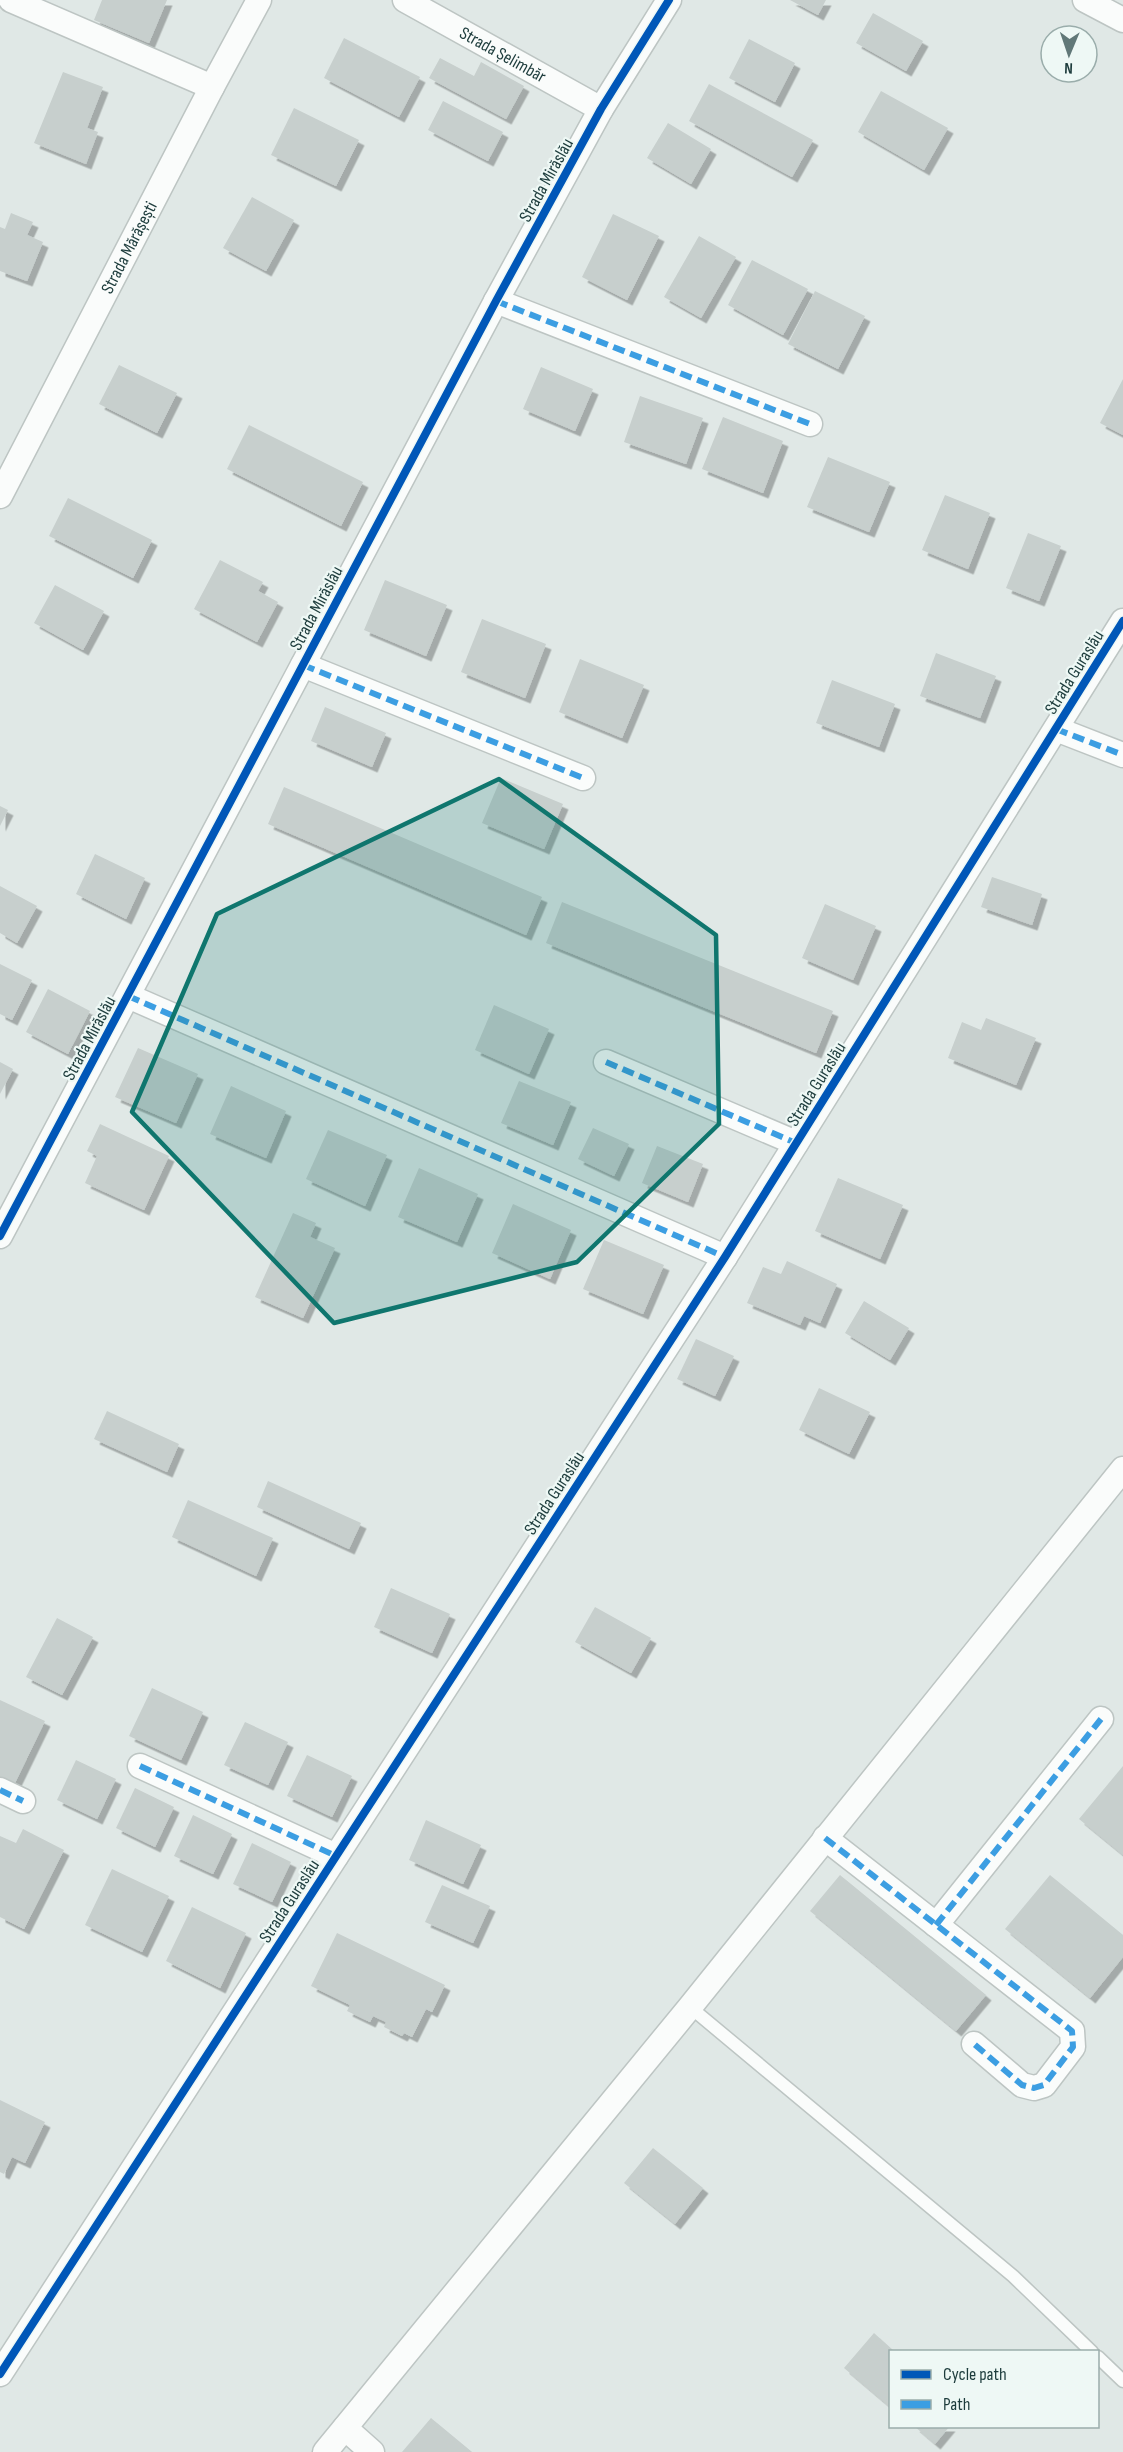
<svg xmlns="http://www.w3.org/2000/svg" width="1123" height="2452" font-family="'Sofia Sans Condensed',sans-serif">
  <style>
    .building { fill: #c7cfcd; filter: url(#shadow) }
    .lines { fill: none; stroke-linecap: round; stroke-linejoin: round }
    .lane-casing { stroke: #bdc5c3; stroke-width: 15 }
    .street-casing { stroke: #bdc5c3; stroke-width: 27 }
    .lane { stroke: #fafcfb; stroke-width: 12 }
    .street { stroke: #fafcfb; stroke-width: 24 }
    .quiet { stroke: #3c9ee2; stroke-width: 6; stroke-dasharray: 12 6; stroke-linecap: butt }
    .cycleway-casing { stroke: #eef8f5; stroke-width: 11 }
    .cycleway { stroke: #0057b8; stroke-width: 8 }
    .marked { fill: #0f766e; fill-opacity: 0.2; stroke: #0f766e; stroke-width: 4.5; stroke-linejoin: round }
    .labels { text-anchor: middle; stroke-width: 4.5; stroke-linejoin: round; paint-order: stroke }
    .street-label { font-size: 18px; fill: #1d3c3c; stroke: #eef8f5 }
  </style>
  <defs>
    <filter id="shadow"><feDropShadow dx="5.5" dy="5.5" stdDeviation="0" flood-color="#0004"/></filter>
  </defs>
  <rect width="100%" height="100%" fill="#e0e8e6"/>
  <g class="building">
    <path d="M 102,0 L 167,0 L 149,43 L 94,20 Z"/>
    <path d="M 790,0 L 826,0 L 818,15 Z"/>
    <path d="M 873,13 L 923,41 L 906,71 L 856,43 Z"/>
    <path d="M 344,38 L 420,77 L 399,117 L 324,78 Z"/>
    <path d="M 749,39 L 795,63 L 775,102 L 729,78 Z"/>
    <path d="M 440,58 L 474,76 L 481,62 L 524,86 L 506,119 L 429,78 Z"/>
    <path d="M 63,72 L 103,87 L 87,128 L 98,132 L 86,164 L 34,143 Z"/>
    <path d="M 709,84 L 813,140 L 792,177 L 689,121 Z"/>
    <path d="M 881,91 L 948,128 L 924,170 L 858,132 Z"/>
    <path d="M 443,101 L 503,132 L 488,161 L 428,130 Z"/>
    <path d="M 294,108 L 359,140 L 336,186 L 271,155 Z"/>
    <path d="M 668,123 L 711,149 L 691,184 L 647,158 Z"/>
    <path d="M 252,197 L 294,220 L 266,271 L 223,248 Z"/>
    <path d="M 11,213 L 33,222 L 27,235 L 43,242 L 27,281 L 0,271 L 0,227 L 5,229 Z"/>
    <path d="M 613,214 L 659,236 L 627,300 L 582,277 Z"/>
    <path d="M 699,236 L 736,257 L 701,318 L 664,297 Z"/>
    <path d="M 752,260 L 808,289 L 783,335 L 728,305 Z"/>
    <path d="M 815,291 L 865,316 L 838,369 L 788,344 Z"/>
    <path d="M 119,365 L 177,393 L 157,433 L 99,404 Z"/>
    <path d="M 541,367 L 593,389 L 575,431 L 523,409 Z"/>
    <path d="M 1123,379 L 1123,435 L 1100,423 Z"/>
    <path d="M 640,396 L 703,418 L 686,464 L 624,442 Z"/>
    <path d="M 723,417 L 783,441 L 763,493 L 702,469 Z"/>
    <path d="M 249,425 L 363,482 L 341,526 L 227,469 Z"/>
    <path d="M 828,457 L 890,482 L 869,532 L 807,507 Z"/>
    <path d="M 945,495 L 990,513 L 968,569 L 922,550 Z"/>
    <path d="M 68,498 L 152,540 L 133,578 L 49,536 Z"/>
    <path d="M 1028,533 L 1061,546 L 1039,601 L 1006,588 Z"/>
    <path d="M 220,560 L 263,582 L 258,591 L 278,602 L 257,642 L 194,609 Z"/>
    <path d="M 385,580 L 447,605 L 426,656 L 364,630 Z"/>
    <path d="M 55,585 L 104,611 L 83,650 L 34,623 Z"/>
    <path d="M 482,619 L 546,644 L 525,698 L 461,672 Z"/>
    <path d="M 936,653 L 996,676 L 980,718 L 920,696 Z"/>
    <path d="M 580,659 L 644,685 L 622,738 L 559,712 Z"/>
    <path d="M 832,680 L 895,704 L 879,747 L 816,723 Z"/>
    <path d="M 325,707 L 386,733 L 372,767 L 311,741 Z"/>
    <path d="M 501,778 L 563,804 L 544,849 L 482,823 Z"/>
    <path d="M 284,787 L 542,897 L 526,935 L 268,824 Z"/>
    <path d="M 0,806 L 8,810 L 0,826 Z"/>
    <path d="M 95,854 L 145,878 L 126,919 L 76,894 Z"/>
    <path d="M 992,877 L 1042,894 L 1032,925 L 981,907 Z"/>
    <path d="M 0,886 L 37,906 L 17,943 L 0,933 Z"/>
    <path d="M 562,902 L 833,1011 L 816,1053 L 546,943 Z"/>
    <path d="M 825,904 L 876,926 L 853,980 L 802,958 Z"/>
    <path d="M 0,964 L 32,980 L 12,1020 L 0,1014 Z"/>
    <path d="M 48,989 L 90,1011 L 68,1054 L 26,1032 Z"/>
    <path d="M 494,1005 L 549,1029 L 529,1074 L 475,1050 Z"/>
    <path d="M 986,1018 L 1036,1038 L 1016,1085 L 948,1058 L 962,1022 L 981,1030 Z"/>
    <path d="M 138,1048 L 198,1074 L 176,1123 L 115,1097 Z"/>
    <path d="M 0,1062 L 13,1069 L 0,1094 Z"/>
    <path d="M 519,1081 L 571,1102 L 553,1145 L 501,1123 Z"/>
    <path d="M 231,1086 L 286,1111 L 266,1158 L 210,1134 Z"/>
    <path d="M 100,1124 L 169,1156 L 144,1210 L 85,1183 L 97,1156 L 87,1151 Z"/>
    <path d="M 593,1128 L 629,1144 L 614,1176 L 578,1159 Z"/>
    <path d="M 328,1130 L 387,1155 L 365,1206 L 306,1179 Z"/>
    <path d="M 657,1146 L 703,1164 L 688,1202 L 642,1183 Z"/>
    <path d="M 419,1168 L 478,1194 L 457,1242 L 398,1217 Z"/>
    <path d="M 838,1178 L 903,1205 L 880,1259 L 815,1231 Z"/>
    <path d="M 513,1204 L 571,1230 L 550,1279 L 492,1253 Z"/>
    <path d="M 293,1213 L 316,1223 L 310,1237 L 335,1248 L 303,1318 L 255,1297 Z"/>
    <path d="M 604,1240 L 664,1265 L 643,1314 L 583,1289 Z"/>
    <path d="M 787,1261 L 837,1284 L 820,1323 L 804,1316 L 800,1325 L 747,1303 L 763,1267 L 781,1274 Z"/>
    <path d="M 864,1301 L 909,1328 L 890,1360 L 845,1333 Z"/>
    <path d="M 696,1339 L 734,1356 L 715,1396 L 677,1379 Z"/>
    <path d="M 819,1388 L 870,1412 L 849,1454 L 799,1430 Z"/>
    <path d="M 107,1411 L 179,1444 L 167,1472 L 94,1439 Z"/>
    <path d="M 268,1481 L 361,1523 L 349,1549 L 257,1507 Z"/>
    <path d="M 188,1500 L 273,1538 L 256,1576 L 172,1537 Z"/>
    <path d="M 391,1588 L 450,1614 L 432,1653 L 374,1627 Z"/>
    <path d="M 595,1607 L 651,1638 L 631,1673 L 575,1642 Z"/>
    <path d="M 57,1618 L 93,1637 L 62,1695 L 26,1677 Z"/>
    <path d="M 152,1688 L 203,1712 L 181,1760 L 129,1736 Z"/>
    <path d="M 0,1700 L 45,1721 L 14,1785 L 0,1779 Z"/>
    <path d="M 245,1722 L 288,1742 L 268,1785 L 224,1765 Z"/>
    <path d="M 307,1755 L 352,1776 L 332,1817 L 287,1796 Z"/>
    <path d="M 76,1760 L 116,1779 L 97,1819 L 57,1800 Z"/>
    <path d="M 1123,1766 L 1123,1855 L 1079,1819 Z"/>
    <path d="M 135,1788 L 174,1807 L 155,1847 L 116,1828 Z"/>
    <path d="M 193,1815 L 232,1834 L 213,1874 L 174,1856 Z"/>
    <path d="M 426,1820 L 481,1845 L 463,1884 L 409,1860 Z"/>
    <path d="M 23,1829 L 64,1850 L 24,1929 L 0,1917 L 0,1836 L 16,1843 Z"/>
    <path d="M 252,1843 L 291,1862 L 272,1902 L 233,1884 Z"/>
    <path d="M 112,1869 L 169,1896 L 142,1952 L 85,1925 Z"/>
    <path d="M 840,1875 L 986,1995 L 956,2031 L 810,1911 Z"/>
    <path d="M 1050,1875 L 1123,1935 L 1123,1957 L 1090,1998 L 1005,1929 Z"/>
    <path d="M 442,1885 L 490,1906 L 473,1943 L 425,1922 Z"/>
    <path d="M 192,1907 L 246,1933 L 220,1988 L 166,1961 Z"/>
    <path d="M 337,1933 L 445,1985 L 432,2012 L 426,2009 L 412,2037 L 404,2033 L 402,2036 L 384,2027 L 386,2022 L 373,2016 L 370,2022 L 347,2011 L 350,2005 L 311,1986 Z"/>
    <path d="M 0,2100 L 45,2122 L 25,2163 L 12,2157 L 4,2174 L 0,2172 Z"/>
    <path d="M 653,2148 L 703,2188 L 675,2224 L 624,2183 Z"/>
    <path d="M 874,2333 L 895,2352 L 890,2352 L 890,2407 L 844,2368 Z"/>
    <path d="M 431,2418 L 472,2452 L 402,2452 Z"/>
    <path d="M 914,2426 L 950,2426 L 935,2444 Z"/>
  </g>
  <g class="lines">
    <defs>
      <g id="lane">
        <path d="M 690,2007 L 1013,2276 L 1092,2352"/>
        <path d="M 1098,2357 L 1123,2381"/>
      </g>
      <g id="street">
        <path d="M 11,0 L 212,87"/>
        <path id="s1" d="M 405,0 L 601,109"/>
        <path d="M 1085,0 L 1123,20"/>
        <path d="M 496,301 L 810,424"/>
        <path id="s2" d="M 0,496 L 212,87 L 259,0"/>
        <path d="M 303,665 L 583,778"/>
        <path d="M 1056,729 L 1123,755"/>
        <path d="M 128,996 L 725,1257"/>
        <path d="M 606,1062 L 796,1143"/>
        <path d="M 0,1236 L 496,301 L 601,109 L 669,0"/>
        <path d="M 140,1766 L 336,1856"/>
        <path d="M 0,1790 L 23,1801"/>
        <path d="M 825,1838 L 1072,2031 L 1073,2047 L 1044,2085 L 1034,2088 L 1022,2085 L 974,2044"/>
        <path d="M 936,1925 L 1101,1719"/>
        <path d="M 0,2374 L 725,1257 L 1123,621"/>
        <path d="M 345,2428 L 372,2452"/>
        <path d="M 325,2452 L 690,2007 L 1123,1469"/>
      </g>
    </defs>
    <use href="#lane" class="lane-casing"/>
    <use href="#street" class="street-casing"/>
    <use href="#lane" class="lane"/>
    <use href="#street" class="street"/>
    <g class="quiet">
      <path d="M 496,301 L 810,424"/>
      <path d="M 303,665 L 583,778"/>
      <path d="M 1056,729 L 1123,755"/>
      <path d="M 128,996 L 725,1257"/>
      <path d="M 606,1062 L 796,1143"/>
      <path d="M 140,1766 L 336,1856"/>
      <path d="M 0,1790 L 23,1801"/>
      <path d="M 825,1838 L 1072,2031 L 1073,2047 L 1044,2085 L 1034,2088 L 1022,2085 L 974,2044"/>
      <path d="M 936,1925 L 1101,1719"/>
    </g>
    <defs>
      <g id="cycleway">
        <path d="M 0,1236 L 496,301 L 601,109 L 669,0"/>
        <path d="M 0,2374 L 725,1257 L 1123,621"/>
      </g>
    </defs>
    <use href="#cycleway" class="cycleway-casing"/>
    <use href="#cycleway" class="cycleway"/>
  </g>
  <path class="marked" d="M 499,779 L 716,935 L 719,1124 L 577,1262 L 334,1323 L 132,1112 L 217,914 Z"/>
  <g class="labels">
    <g class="street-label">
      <text dy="6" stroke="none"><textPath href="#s1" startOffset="112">Strada Șelimbăr</textPath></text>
      <text transform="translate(546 180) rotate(-61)" y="6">Strada Mirăslău</text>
      <text dy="6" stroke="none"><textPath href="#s2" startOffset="280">Strada Mărășești</textPath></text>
      <text transform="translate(316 608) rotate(-62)" y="6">Strada Mirăslău</text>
      <text transform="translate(1074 672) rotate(-58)" y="6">Strada Guraslău</text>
      <text transform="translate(89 1038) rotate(-62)" y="6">Strada Mirăslău</text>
      <text transform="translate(816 1084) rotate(-58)" y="6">Strada Guraslău</text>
      <text transform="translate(554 1493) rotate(-57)" y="6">Strada Guraslău</text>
      <text transform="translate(289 1901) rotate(-57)" y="6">Strada Guraslău</text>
    </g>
  </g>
  <rect x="889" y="2350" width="210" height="78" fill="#eef8f5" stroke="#9aadab" stroke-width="1.5"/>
  <rect x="901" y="2370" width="30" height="9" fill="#0057b8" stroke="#9aadab" stroke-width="1.5"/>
  <text x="943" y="2380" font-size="18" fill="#1d3c3c">Cycle path</text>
  <rect x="901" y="2400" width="30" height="9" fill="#3c9ee2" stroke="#9aadab" stroke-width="1.5"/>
  <text x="943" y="2410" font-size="18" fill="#1d3c3c">Path</text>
  <g transform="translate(1069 54) rotate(182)"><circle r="28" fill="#eef8f5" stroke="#9aadab" stroke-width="1.5"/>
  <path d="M0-4.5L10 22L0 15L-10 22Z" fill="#617878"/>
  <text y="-9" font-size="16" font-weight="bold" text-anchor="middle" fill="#1d3c3c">N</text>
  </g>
</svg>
